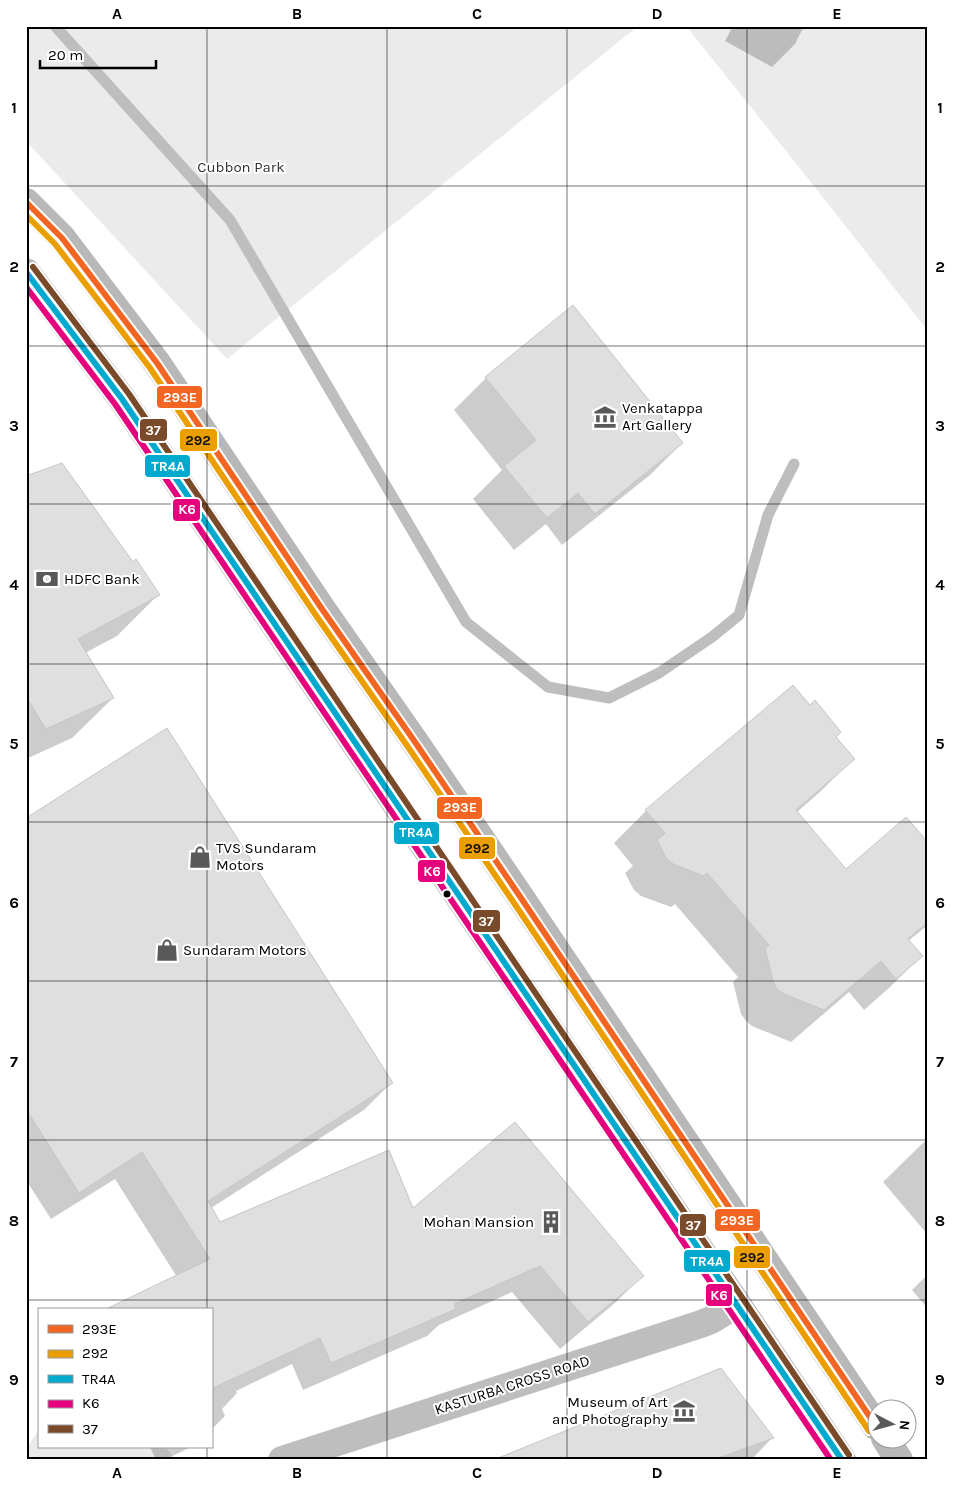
<svg xmlns="http://www.w3.org/2000/svg" width="954" height="1486" font-family="Karla,sans-serif">
  <style>
    .green { fill: #ebebeb }
    .shadow { fill: #0003 }
    .lines { fill: none; stroke-linecap: round; stroke-linejoin: round }
    .stream { stroke: #bebebe; stroke-width: 11 }
    .building { fill: #dfdfdf; stroke: #c6c6c6 }
    .minor { stroke: #bebebe; stroke-width: 28 }
    .secondary { stroke: #b8b8b8; stroke-width: 28 }
    .bus-1-casing { stroke: #fff; stroke-width: 10 }
    .bus-2-casing { stroke: #fff; stroke-width: 10 }
    .bus-3-casing { stroke: #fff; stroke-width: 10 }
    .bus-4-casing { stroke: #fff; stroke-width: 10 }
    .bus-5-casing { stroke: #fff; stroke-width: 10 }
    .bus-1 { stroke: #f26522; stroke-width: 6 }
    .bus-2 { stroke: #eb9e00; stroke-width: 6 }
    .bus-3 { stroke: #00a9ce; stroke-width: 6 }
    .bus-4 { stroke: #e5007d; stroke-width: 6 }
    .bus-5 { stroke: #7a4b2a; stroke-width: 6 }
    .grid { fill: none; stroke: #000; stroke-width: 1; stroke-opacity: 0.55 }
    .bus-dot { fill: #000; stroke: #fff; stroke-width: 2 }
    .labels { text-anchor: middle; stroke-width: 4; stroke-linejoin: round; paint-order: stroke }
    .park-label { font-size: 15px; fill: #323232; stroke: #fff }
    .poi-label { font-size: 15px; fill: #000; stroke: #fff; text-anchor: start }
    .street-label { font-size: 15px; fill: #000; stroke: #fff }
    .line-badge { stroke: #fff; stroke-width: 2 }
    .badge-label { font-size: 14px; text-anchor: middle; font-weight: bold; fill: #fff }
    .pale-badge-label { font-size: 14px; text-anchor: middle; font-weight: bold; fill: #111 }
    .neatline { fill: none; stroke: #000; stroke-width: 2 }
    .grid-label { font-size: 16px; text-anchor: middle; font-weight: bold; fill: #000 }
  </style>
  <rect width="100%" height="100%" fill="#fff"/>
  <g class="green">
    <path d="M 26,26 L 638,26 L 227,359 L 26,141 Z"/>
    <path d="M 686,26 L 928,26 L 928,331 L 810,181 Z"/>
    <path d="M 39,1429 L 39,1447 L 165,1447 L 176,1460 L 26,1460 L 26,1450 Z"/>
  </g>
  <g class="shadow">
    <path d="M 733,26 L 804,26 L 795,44 L 772,67 L 725,41 Z"/>
    <path d="M 486,378 L 682,443 L 650,475 L 562,545 L 546,524 L 514,550 L 473,499 L 502,470 L 454,410 Z"/>
    <path d="M 26,478 L 132,564 L 158,595 L 117,636 L 85,653 L 113,698 L 72,738 L 26,759 Z"/>
    <path d="M 834,737 L 853,759 L 821,791 L 797,812 L 846,871 L 925,841 L 928,838 L 928,925 L 908,941 L 921,956 L 889,988 L 864,1010 L 849,992 L 791,1042 L 752,1026 L 746,1021 L 741,1014 L 733,982 L 738,977 L 675,904 L 671,907 L 641,896 L 634,890 L 625,873 L 633,866 L 614,843 L 646,811 Z"/>
    <path d="M 26,820 L 391,1083 L 364,1110 L 211,1208 L 219,1224 L 413,1210 L 642,1276 L 615,1303 L 560,1349 L 512,1292 L 439,1325 L 427,1336 L 303,1390 L 292,1364 L 236,1391 L 237,1393 L 222,1409 L 225,1416 L 211,1430 L 211,1310 L 177,1277 L 115,1179 L 51,1219 L 26,1180 Z"/>
    <path d="M 928,1138 L 928,1235 L 883,1182 Z"/>
    <path d="M 928,1274 L 928,1309 L 912,1290 Z"/>
    <path d="M 772,1438 L 751,1460 L 502,1460 Z"/>
    <path d="M 150,1447 L 191,1447 L 164,1460 L 156,1460 Z"/>
  </g>
  <g class="lines">
    <path class="stream" d="M 55,26 L 230,220 L 466,622 L 548,687 L 609,698 L 659,673 L 712,637 L 739,615 L 768,515 L 794,464"/>
  </g>
  <g class="building">
    <path d="M 573,305 L 683,443 L 595,514 L 578,493 L 547,518 L 504,466 L 536,440 L 485,377 Z"/>
    <path d="M 62,463 L 133,562 L 136,559 L 160,595 L 78,639 L 114,698 L 46,729 L 26,697 L 26,476 Z"/>
    <path d="M 793,685 L 810,705 L 815,700 L 841,732 L 836,737 L 855,759 L 796,810 L 846,869 L 906,817 L 928,842 L 928,922 L 908,939 L 923,956 L 896,979 L 881,961 L 824,1010 L 784,994 L 777,989 L 773,981 L 765,948 L 769,945 L 707,873 L 704,876 L 673,864 L 666,858 L 657,840 L 665,833 L 645,810 Z"/>
    <path d="M 167,728 L 393,1083 L 208,1201 L 220,1222 L 389,1150 L 413,1208 L 515,1122 L 644,1276 L 588,1322 L 540,1266 L 454,1304 L 456,1309 L 331,1363 L 320,1338 L 211,1389 L 211,1310 L 104,1310 L 210,1259 L 142,1152 L 79,1193 L 26,1109 L 26,818 Z"/>
    <path d="M 721,1368 L 774,1438 L 713,1460 L 498,1460 L 498,1458 Z"/>
  </g>
  <g class="lines">
    <path class="minor" d="M 282,1460 L 701,1324 L 711,1320 L 737,1304"/>
    <g class="secondary">
      <path d="M 26,202 L 62,238 L 157,363 L 322,609 L 415,742 L 519,895 L 876,1426"/>
      <path d="M 26,272 L 122,399 L 421,841 L 737,1304 L 842,1460"/>
      <path d="M 885,1438 L 899,1460"/>
    </g>
    <defs>
      <path id="bus-1" d="M 26,202 L 62,238 L 157,363 L 322,609 L 415,742 L 519,895 L 876,1426"/>
      <path id="bus-2" d="M 26,215 L 55,244 L 150,368 L 315,614 L 408,747 L 512,900 L 869,1431"/>
      <path id="bus-3" d="M 26,272 L 122,399 L 842,1460"/>
      <path id="bus-4" d="M 26,287 L 115,404 L 831,1460"/>
      <path id="bus-5" d="M 33,267 L 129,394 L 849,1455"/>
    </defs>
    <use href="#bus-1" class="bus-1-casing"/>
    <use href="#bus-2" class="bus-2-casing"/>
    <use href="#bus-3" class="bus-3-casing"/>
    <use href="#bus-4" class="bus-4-casing"/>
    <use href="#bus-5" class="bus-5-casing"/>
    <use href="#bus-1" class="bus-1"/>
    <use href="#bus-2" class="bus-2"/>
    <use href="#bus-3" class="bus-3"/>
    <use href="#bus-4" class="bus-4"/>
    <use href="#bus-5" class="bus-5"/>
  </g>
  <path class="grid" d="M 207,26 L 207,1310M 387,26 L 387,1460M 567,26 L 567,1460M 747,26 L 747,1460M 26,186 L 928,186M 26,346 L 928,346M 26,504 L 928,504M 26,664 L 928,664M 26,822 L 928,822M 26,981 L 928,981M 26,1140 L 928,1140M 26,1300 L 928,1300M 207,1447 L 207,1460"/>
  <defs>
    <symbol id="museum-bare" viewBox="-9 -9 18 18"><path d="M0-6L6-3V-2H-6V-3ZM-5-1h2V3h-2ZM-1-1h2V3h-2ZM3-1h2V3H3ZM-6 4H6V6H-6Z" fill="#595959" stroke="#fff" stroke-width="2.5" paint-order="stroke"/></symbol>
    <symbol id="bank-bare" viewBox="-9 -9 18 18"><path d="M-6-4H6V4H-6ZM0-2.3a2.3 2.3 0 1 0 0 4.6a2.3 2.3 0 1 0 0-4.6Z" fill="#595959" stroke="#fff" stroke-width="2.5" paint-order="stroke"/></symbol>
    <symbol id="shop-bare" viewBox="-9 -9 18 18"><path d="M-5-2.5h2.3a2.7 3.5 0 0 1 5.4 0H5L5.5 6h-11ZM-1.5-2.5h3a1.5 2.3 0 0 0-3 0Z" fill="#595959" stroke="#fff" stroke-width="2.5" paint-order="stroke"/></symbol>
    <symbol id="building-bare" viewBox="-9 -9 18 18"><path d="M-4-6H4V6H1V3H-1V6H-4ZM-2.5-4.3h1.7v1.8h-1.7ZM.8-4.3h1.7v1.8H.8ZM-2.5-1h1.7V.8h-1.7ZM.8-1h1.7V.8H.8Z" fill="#595959" stroke="#fff" stroke-width="2.5" paint-order="stroke"/></symbol>
  </defs>
  <g fill-rule="evenodd">
    <use href="#museum-bare" x="589" y="401" width="32" height="32"/>
    <use href="#bank-bare" x="31" y="563" width="32" height="32"/>
    <use href="#shop-bare" x="184" y="841" width="32" height="32"/>
    <use href="#shop-bare" x="151" y="934" width="32" height="32"/>
    <use href="#building-bare" x="535" y="1206" width="32" height="32"/>
    <use href="#museum-bare" x="668" y="1395" width="32" height="32"/>
  </g>
  <circle class="bus-dot" cx="447" cy="894" r="4.5"/>
  <g class="labels">
    <g class="park-label">
      <text x="241" y="172">Cubbon Park</text>
    </g>
    <g class="poi-label">
      <text x="622" y="413">Venkatappa<tspan x="622" dy="17">Art Gallery</tspan></text>
      <text x="64" y="584">HDFC Bank</text>
      <text x="216" y="853">TVS Sundaram<tspan x="216" dy="17">Motors</tspan></text>
      <text x="183" y="955">Sundaram Motors</text>
      <text x="534" y="1227" text-anchor="end">Mohan Mansion</text>
      <text x="668" y="1407" text-anchor="end">Museum of Art<tspan x="668" dy="17">and Photography</tspan></text>
    </g>
    <g class="street-label">
      <text transform="translate(512 1385) rotate(-18)" y="5">KASTURBA CROSS ROAD</text>
    </g>
  </g>
  <g class="line-badge">
    <rect x="156" y="385" width="47" height="24" rx="5" fill="#f26522"/>
    <rect x="139" y="418" width="29" height="24" rx="5" fill="#7a4b2a"/>
    <rect x="179" y="428" width="39" height="24" rx="5" fill="#eb9e00"/>
    <rect x="144" y="454" width="47" height="24" rx="5" fill="#00a9ce"/>
    <rect x="172" y="498" width="29" height="24" rx="5" fill="#e5007d"/>
    <rect x="436" y="796" width="47" height="24" rx="5" fill="#f26522"/>
    <rect x="393" y="821" width="47" height="24" rx="5" fill="#00a9ce"/>
    <rect x="458" y="836" width="38" height="24" rx="5" fill="#eb9e00"/>
    <rect x="417" y="859" width="29" height="24" rx="5" fill="#e5007d"/>
    <rect x="472" y="909" width="29" height="24" rx="5" fill="#7a4b2a"/>
    <rect x="714" y="1208" width="47" height="24" rx="5" fill="#f26522"/>
    <rect x="679" y="1213" width="28" height="24" rx="5" fill="#7a4b2a"/>
    <rect x="733" y="1245" width="38" height="24" rx="5" fill="#eb9e00"/>
    <rect x="683" y="1249" width="48" height="24" rx="5" fill="#00a9ce"/>
    <rect x="705" y="1283" width="28" height="24" rx="5" fill="#e5007d"/>
  </g>
  <g class="badge-label">
    <text x="180" y="402">293E</text>
    <text x="153" y="435">37</text>
    <text x="168" y="471">TR4A</text>
    <text x="187" y="514">K6</text>
    <text x="460" y="812">293E</text>
    <text x="416" y="837">TR4A</text>
    <text x="432" y="876">K6</text>
    <text x="486" y="926">37</text>
    <text x="737" y="1225">293E</text>
    <text x="693" y="1230">37</text>
    <text x="707" y="1266">TR4A</text>
    <text x="719" y="1300">K6</text>
  </g>
  <g class="pale-badge-label">
    <text x="198" y="445">292</text>
    <text x="477" y="853">292</text>
    <text x="752" y="1262">292</text>
  </g>
  <rect width="954" height="1486" fill="none" stroke="#ffffff" stroke-width="55"/>
  <rect x="38" y="1308" width="175" height="140" fill="#ffffff" stroke="#999999"/>
  <rect x="48" y="1325" width="25" height="8" fill="#f26522" stroke="#999999"/>
  <text x="82" y="1334" font-size="15" fill="#000000">293E</text>
  <rect x="48" y="1350" width="25" height="8" fill="#eb9e00" stroke="#999999"/>
  <text x="82" y="1358" font-size="15" fill="#000000">292</text>
  <rect x="48" y="1375" width="25" height="8" fill="#00a9ce" stroke="#999999"/>
  <text x="82" y="1384" font-size="15" fill="#000000">TR4A</text>
  <rect x="48" y="1400" width="25" height="8" fill="#e5007d" stroke="#999999"/>
  <text x="82" y="1408" font-size="15" fill="#000000">K6</text>
  <rect x="48" y="1425" width="25" height="8" fill="#7a4b2a" stroke="#999999"/>
  <text x="82" y="1434" font-size="15" fill="#000000">37</text>
  <g transform="translate(892 1424) rotate(96)"><circle r="24" fill="#ffffff" stroke="#999999"/>
  <path d="M0-4L9 19L0 12L-9 19Z" fill="#595959"/>
  <text y="-8" font-size="14" font-weight="bold" text-anchor="middle" fill="#000000">N</text>
  </g>
  <path d="M40 60v8h116v-8" fill="none" stroke="#000000" stroke-width="2.5"/>
  <text x="48" y="60" font-size="15" fill="#000000" stroke="#ffffff" stroke-width="4" paint-order="stroke">20 m</text>
  <rect x="28" y="28" width="898" height="1430" class="neatline"/>
  <g class="grid-label">
    <text x="117" y="19">A</text>
    <text x="297" y="19">B</text>
    <text x="477" y="19">C</text>
    <text x="657" y="19">D</text>
    <text x="837" y="19">E</text>
    <text x="14" y="113">1</text>
    <text x="940" y="113">1</text>
    <text x="14" y="272">2</text>
    <text x="940" y="272">2</text>
    <text x="14" y="431">3</text>
    <text x="940" y="431">3</text>
    <text x="14" y="590">4</text>
    <text x="940" y="590">4</text>
    <text x="14" y="749">5</text>
    <text x="940" y="749">5</text>
    <text x="14" y="908">6</text>
    <text x="940" y="908">6</text>
    <text x="14" y="1067">7</text>
    <text x="940" y="1067">7</text>
    <text x="14" y="1226">8</text>
    <text x="940" y="1226">8</text>
    <text x="14" y="1385">9</text>
    <text x="940" y="1385">9</text>
    <text x="117" y="1478">A</text>
    <text x="297" y="1478">B</text>
    <text x="477" y="1478">C</text>
    <text x="657" y="1478">D</text>
    <text x="837" y="1478">E</text>
  </g>
</svg>
